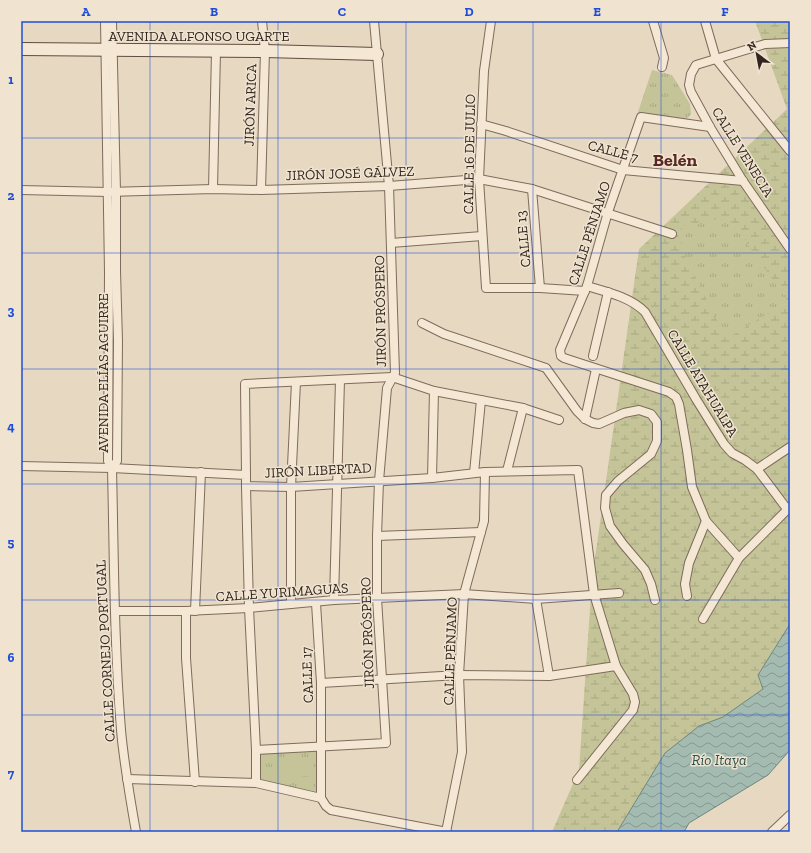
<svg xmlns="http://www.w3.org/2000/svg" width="811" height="853" font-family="'Zilla Slab',serif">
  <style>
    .wetland { fill: url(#wetland-marsh) }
    .park { fill: url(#park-tufts) }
    .garden { fill: #c4c498 }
    .water { fill: url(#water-waves); stroke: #6d877e }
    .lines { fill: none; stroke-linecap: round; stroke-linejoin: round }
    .minor-casing { stroke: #7f6b5c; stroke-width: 10 }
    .secondary-casing { stroke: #614c3f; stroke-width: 14 }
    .minor { stroke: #f4e7d4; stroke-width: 8 }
    .secondary { stroke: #f4e7d4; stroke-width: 12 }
    .grid { fill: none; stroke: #1d4ed8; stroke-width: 1; stroke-opacity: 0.55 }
    .labels { text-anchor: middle; stroke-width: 3; stroke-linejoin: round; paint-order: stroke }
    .street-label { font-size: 14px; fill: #31251e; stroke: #f0e4d1 }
    .water-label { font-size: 15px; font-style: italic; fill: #2f4f49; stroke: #f0e4d1 }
    .district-label { font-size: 18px; font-weight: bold; fill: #582823; stroke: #f0e4d1 }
    .neatline { fill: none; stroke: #1d4ed8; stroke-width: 1.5 }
    .grid-label { font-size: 13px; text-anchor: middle; font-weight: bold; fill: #1d4ed8 }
  </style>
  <defs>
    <pattern id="wetland-marsh" width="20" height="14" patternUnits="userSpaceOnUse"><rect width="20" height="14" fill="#c4c498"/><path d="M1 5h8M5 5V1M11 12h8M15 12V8" fill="none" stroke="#a9a883"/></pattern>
    <pattern id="park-tufts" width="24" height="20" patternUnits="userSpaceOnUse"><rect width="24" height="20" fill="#c4c498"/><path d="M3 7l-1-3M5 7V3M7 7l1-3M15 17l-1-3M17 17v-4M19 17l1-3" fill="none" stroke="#a9a883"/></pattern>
    <pattern id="water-waves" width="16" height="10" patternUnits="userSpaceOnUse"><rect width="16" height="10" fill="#a4bbb2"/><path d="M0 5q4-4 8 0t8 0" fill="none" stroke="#869890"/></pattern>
  </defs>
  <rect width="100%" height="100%" fill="#e7d8c2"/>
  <path class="wetland" d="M 755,21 L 790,21 L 790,624 L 758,675 L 763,689 L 723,717 L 699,726 L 665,753 L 617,832 L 552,832 L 579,770 L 592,579 L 639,249 L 787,109 Z"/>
  <g class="park">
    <path d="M 652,70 L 672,75 L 690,104 L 691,114 L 686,120 L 678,119 L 638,112 Z"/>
    <path d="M 718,219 L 736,224 L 750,248 L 788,301 L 726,339 L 682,250 L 682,226 Z"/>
    <path d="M 318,751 L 318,792 L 260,780 L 260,753 Z"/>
  </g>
  <path class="garden" d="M 308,760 L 310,776 L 278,778 L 277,763 Z"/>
  <path class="water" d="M 790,624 L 790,750 L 768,775 L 689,823 L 684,832 L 617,832 L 665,753 L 699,726 L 723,717 L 763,689 L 758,675 Z"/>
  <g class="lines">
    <defs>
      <g id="minor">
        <path d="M 105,21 L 109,272 L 108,461 L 112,468"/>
        <path d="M 112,21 L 116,192 L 116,271 L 118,341 L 117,461 L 112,468"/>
        <path d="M 491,21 L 484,71 L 479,179 L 486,288 L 540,288 L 585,291"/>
        <path d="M 653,21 L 664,58 L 662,67"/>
        <path d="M 705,21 L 716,59 L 790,151"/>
        <path d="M 790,43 L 765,44 L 696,65 L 691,74 L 689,85 L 691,92 L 710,127 L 743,181 L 790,249"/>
        <path d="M 481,124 L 506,131 L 623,170 L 743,181"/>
        <path d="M 710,127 L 641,117 L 608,212 L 587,286 L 560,350 L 561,356 L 564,358 L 669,392 L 676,397 L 679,404 L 687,450 L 692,487 L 706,521 L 739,558"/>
        <path d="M 213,189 L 216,51"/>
        <path d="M 532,189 L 540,288"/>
        <path d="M 21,190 L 108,192 L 213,189 L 261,190 L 389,186 L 479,179 L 532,189 L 672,234"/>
        <path d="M 261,190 L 265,51 L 262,21"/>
        <path d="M 391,243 L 482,236"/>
        <path d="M 587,286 C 607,292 630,297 645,312 L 696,399 L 724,444 L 732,453 L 745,460 L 757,469 L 787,509"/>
        <path d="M 422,323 L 444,334 L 546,368 L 577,411 L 585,419 L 593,423 L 599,424 L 624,413 L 639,410 L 651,414 L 657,422 L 657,441 L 651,454 L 618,481 L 606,495 L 605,508 L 610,526 L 623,544 L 645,570 L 651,584 L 655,600"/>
        <path d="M 593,356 L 608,292"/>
        <path d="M 585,419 L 596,369"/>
        <path d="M 21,466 L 112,468 L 246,475 L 246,486 L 291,487 L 432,478 L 485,472 L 578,470 L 594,594 L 616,666 L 633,694 L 635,702 L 633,710 L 577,780"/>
        <path d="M 112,468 C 114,555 114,643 121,730 C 124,764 130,798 136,832"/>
        <path d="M 757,469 L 790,447"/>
        <path d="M 507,471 L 523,408"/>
        <path d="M 474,473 L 481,400"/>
        <path d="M 246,475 L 245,384 L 392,377 L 434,391 L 523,408 L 559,420"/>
        <path d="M 432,478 L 434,391"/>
        <path d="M 246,486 L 249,608 L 256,750 L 256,783"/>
        <path d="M 377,536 L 481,532"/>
        <path d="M 687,596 L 685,584 L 689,563 L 706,521"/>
        <path d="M 536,599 L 549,676"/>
        <path d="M 334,600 L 340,380"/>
        <path d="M 316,603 L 321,683 L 321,798"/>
        <path d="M 291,604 L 291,487 L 296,382"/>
        <path d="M 115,611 L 186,611 L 249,608 L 334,600 L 464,594 L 536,599 L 619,593"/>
        <path d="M 186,611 L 186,658 L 195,782"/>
        <path d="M 195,611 L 201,472"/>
        <path d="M 703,619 L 739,558 L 790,507"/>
        <path d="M 321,683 L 459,675 L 549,676 L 616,666"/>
        <path d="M 256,750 L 386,743 L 377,598 L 377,536 L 379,481 L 387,388 L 395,373 L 389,186 L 374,21"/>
        <path d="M 127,779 L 256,783 L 321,798 L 326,806 L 331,810 L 447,832"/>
        <path d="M 446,832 L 462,752 L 459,675 L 464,594 L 484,521 L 485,472"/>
        <path d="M 772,832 L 790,815"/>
      </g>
      <path id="secondary" d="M 21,49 L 265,51 L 377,54"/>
    </defs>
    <use href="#minor" class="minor-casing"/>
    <use href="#secondary" class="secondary-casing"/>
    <use href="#minor" class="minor"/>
    <use href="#secondary" class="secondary"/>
  </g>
  <path class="grid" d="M 150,21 L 150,832M 278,21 L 278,832M 406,21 L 406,832M 533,21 L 533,832M 661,21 L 661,832M 21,138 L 790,138M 21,253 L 790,253M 21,369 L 790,369M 21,484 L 790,484M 21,600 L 790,600M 21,715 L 790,715"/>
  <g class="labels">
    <g class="street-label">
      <text x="199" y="41">AVENIDA ALFONSO UGARTE</text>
      <text transform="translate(250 105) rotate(-88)" y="5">JIRÓN ARICA</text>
      <text transform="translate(613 151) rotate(15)" y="5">CALLE 7</text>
      <text transform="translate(743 152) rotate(58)" y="5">CALLE VENECIA</text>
      <text transform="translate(469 154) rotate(-89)" y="5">CALLE 16 DE JULIO</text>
      <text transform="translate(350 173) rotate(-2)" y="5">JIRÓN JOSÉ GÁLVEZ</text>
      <text transform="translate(589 233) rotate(-72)" y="5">CALLE PÉNJAMO</text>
      <text transform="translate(523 239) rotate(-95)" y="5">CALLE 13</text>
      <text transform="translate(380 311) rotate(-91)" y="5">JIRÓN PRÓSPERO</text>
      <text transform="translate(103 373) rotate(-90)" y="5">AVENIDA ELÍAS AGUIRRE</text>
      <text transform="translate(703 383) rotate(59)" y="5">CALLE ATAHUALPA</text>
      <text transform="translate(318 470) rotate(-3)" y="5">JIRÓN LIBERTAD</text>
      <text transform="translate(282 592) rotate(-4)" y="5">CALLE YURIMAGUAS</text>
      <text transform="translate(367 633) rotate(-92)" y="5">JIRÓN PRÓSPERO</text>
      <text transform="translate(105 651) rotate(-93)" y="5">CALLE CORNEJO PORTUGAL</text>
      <text transform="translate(450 651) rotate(-88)" y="5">CALLE PÉNJAMO</text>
      <text transform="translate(307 675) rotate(-92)" y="5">CALLE 17</text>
    </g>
    <g class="water-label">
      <text x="719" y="765">Río Itaya</text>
    </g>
    <g class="district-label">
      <text x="675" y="166">Belén</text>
    </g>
  </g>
  <rect width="811" height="853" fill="none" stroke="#f0e4d1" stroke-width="44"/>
  <g transform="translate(757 54) rotate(328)" stroke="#f0e4d1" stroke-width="3" paint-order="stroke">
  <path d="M0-3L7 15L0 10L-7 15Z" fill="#31251e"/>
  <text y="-6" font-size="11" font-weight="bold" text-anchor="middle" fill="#31251e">N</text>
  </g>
  <rect x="22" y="22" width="767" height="809" class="neatline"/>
  <g class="grid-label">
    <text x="86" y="16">A</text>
    <text x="214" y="16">B</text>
    <text x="342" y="16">C</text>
    <text x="469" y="16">D</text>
    <text x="597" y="16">E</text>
    <text x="725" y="16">F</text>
    <text x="11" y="84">1</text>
    <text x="11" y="200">2</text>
    <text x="11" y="315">3</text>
    <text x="11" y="431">4</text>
    <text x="11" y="547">5</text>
    <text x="11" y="662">6</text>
    <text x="11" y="778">7</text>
  </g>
</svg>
